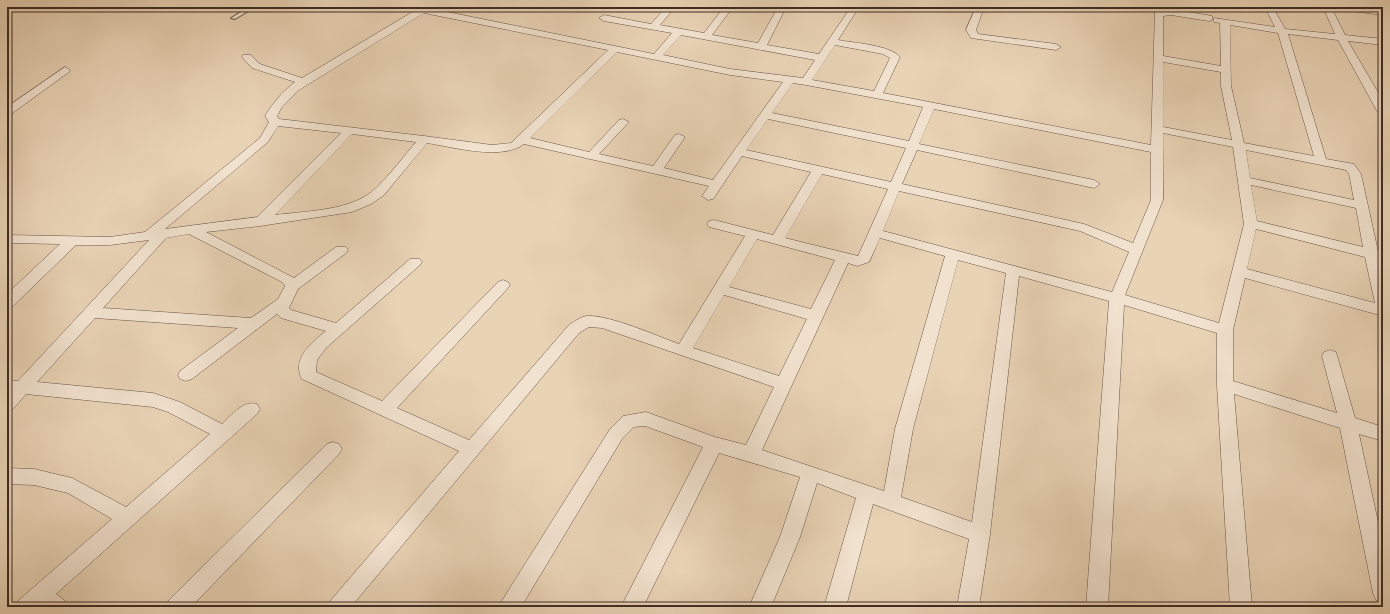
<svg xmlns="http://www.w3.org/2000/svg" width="1390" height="614" font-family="Vollkorn,serif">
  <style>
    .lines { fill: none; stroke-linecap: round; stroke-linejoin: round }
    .service-casing { stroke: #69564a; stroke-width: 2 }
    .minor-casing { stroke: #69564a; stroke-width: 1 }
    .service { fill: #f1e2cf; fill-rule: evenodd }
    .minor { fill: #f1e2cf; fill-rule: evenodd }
  </style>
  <rect width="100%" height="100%" fill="#e9d3b5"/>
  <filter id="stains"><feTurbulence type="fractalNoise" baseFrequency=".005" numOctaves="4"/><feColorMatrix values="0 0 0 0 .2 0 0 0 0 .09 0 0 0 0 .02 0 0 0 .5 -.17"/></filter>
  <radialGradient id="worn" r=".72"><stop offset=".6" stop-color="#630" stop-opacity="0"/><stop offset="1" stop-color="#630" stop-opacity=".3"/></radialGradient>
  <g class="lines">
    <defs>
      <path id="service" d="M 249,7 L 255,7 L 235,19 L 231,18 Z"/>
      <g id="minor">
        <path d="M 401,7 L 423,7 L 654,54 L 672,33 L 604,21 L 599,18 L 604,15 L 651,24 L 666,7 L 675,7 L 660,25 L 704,33 L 724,7 L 733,7 L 712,35 L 758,43 L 778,7 L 786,7 L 767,45 L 819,54 L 851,7 L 859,7 L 838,40 C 854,43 890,45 900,57 L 883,93 L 1151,145 L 1155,12 L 1171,9 L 1212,16 L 1212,20 L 1209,21 L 1171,15 L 1163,16 L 1163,56 L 1221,66 L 1220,23 L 1214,22 L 1214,18 L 1275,27 L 1265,7 L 1273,7 L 1285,29 L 1335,34 L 1323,7 L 1331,7 L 1345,35 L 1383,39 L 1383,45 L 1348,41 L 1383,101 L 1383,114 L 1377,111 L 1338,40 L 1288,34 L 1326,159 L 1354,164 L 1361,174 L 1383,274 L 1383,316 L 1245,278 L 1233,330 L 1233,381 L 1337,413 L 1322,356 L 1324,352 L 1330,350 L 1336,352 L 1355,418 L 1383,427 L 1383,441 L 1359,434 L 1383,545 L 1383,603 L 1376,600 L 1373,593 L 1340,428 L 1234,394 L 1252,607 L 1230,607 L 1217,385 L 1217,333 L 1124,305 L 1108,607 L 1086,607 L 1109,301 L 1019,276 L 990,534 L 979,607 L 957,607 L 969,539 L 873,504 L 846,607 L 824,607 L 856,498 L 817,483 L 800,537 L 771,607 L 749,607 L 780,537 L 800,477 L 719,453 L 643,607 L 621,607 L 703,447 L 645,426 L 634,427 L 622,439 L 521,607 L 498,607 L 610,429 L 623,416 L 646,412 L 715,437 L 746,445 L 774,387 L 602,328 L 589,327 L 579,333 L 351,607 L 327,607 L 331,600 L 459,451 L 302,379 C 291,359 312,342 326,331 L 281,318 L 277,314 L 192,379 L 186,381 L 180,379 L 178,375 L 180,371 L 238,328 L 95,318 L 37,382 L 153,393 L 180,402 L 222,424 C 232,415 243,400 257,404 L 260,409 L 257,414 L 56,594 L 64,600 L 68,607 L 15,607 L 19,600 L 112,519 L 68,493 L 34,485 L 7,484 L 7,468 L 34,469 L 72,478 L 126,507 L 210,434 L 168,412 L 153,407 L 26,394 L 13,409 L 7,411 L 7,380 L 18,381 L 149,240 L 110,245 L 76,245 L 12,307 L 7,308 L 7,294 L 60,244 L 7,243 L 7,235 L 110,237 L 145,232 L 260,138 L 269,122 L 265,116 C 273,103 282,92 295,82 L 252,68 L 242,57 L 243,55 L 251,55 L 260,64 L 302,78 L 414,11 L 402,9 ZM 424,13 L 608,50 L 511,143 L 492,145 L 424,136 L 279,119 L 277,116 L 282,107 L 299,90 ZM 1230,25 L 1278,33 L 1314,156 L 1244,143 L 1231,86 ZM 681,35 L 815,60 L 803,78 L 730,69 L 663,55 ZM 835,45 L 883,54 L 890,58 L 874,91 L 812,80 ZM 617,52 L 730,75 L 783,82 L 713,180 L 664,168 L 685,137 L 679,134 L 675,135 L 653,166 L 599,154 L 629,122 L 623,119 L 619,120 L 589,152 L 530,138 ZM 1163,62 L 1221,72 L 1221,86 L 1232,140 L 1163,127 ZM 793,83 L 806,85 L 923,107 L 909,141 L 772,113 ZM 934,109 L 1151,152 L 1151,200 L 1133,243 L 1084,224 L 902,184 L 917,150 L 1094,188 L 1100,184 L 1094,180 L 919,144 ZM 768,119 L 906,148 L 891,182 L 746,150 ZM 278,126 L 341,133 L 257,217 L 165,229 L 268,142 ZM 1163,133 L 1233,147 L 1244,224 L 1219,323 L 1125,295 L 1163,200 ZM 352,134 L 416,142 C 403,157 391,174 376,188 C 354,211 305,211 275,215 ZM 427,143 C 453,147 502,161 524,144 L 709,186 L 702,196 L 708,200 L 713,199 L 742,156 L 811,172 L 773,235 L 714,220 L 709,221 L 707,224 L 709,227 L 745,236 L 679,344 C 657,336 610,315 588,316 C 581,316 574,322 569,325 L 469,440 L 397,408 L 508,288 L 510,285 L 508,282 L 503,280 L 498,282 L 382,401 L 316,372 L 317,360 L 326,348 L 420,265 L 422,262 L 420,259 L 410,259 L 336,323 L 291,310 L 289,308 L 298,289 L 346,253 L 348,250 L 346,247 L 336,247 L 294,278 L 206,232 L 260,226 L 352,212 L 371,204 L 384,195 ZM 1246,150 L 1346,170 L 1349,174 L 1354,200 L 1250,178 ZM 822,174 L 888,189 L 858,256 L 785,238 ZM 1251,185 L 1356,208 L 1363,247 L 1257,221 ZM 899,191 L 1080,231 L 1129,252 L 1112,292 L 883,231 ZM 1256,229 L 1365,257 L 1375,303 L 1247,269 ZM 189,234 L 282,282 L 285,286 L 278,299 L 251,318 L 103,308 L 166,238 ZM 880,238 L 945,256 L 895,429 L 884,491 L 762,450 L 848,263 L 857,266 L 869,262 ZM 757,239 L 835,260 L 811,309 L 729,287 ZM 958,260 L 1006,273 L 972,522 L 901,497 L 913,429 ZM 724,295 L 807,319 L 779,376 L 693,348 Z"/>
        <path d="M 976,7 L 984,7 L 976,30 L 978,34 L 1056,44 L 1061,47 L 1056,50 L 971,38 L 966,30 Z"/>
        <path d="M 1339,7 L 1383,9 L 1383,15 L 1343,10 Z"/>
        <path d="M 65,67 L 70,70 L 69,72 L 11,114 L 7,115 L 7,107 Z"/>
        <path d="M 333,442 L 339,444 L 342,449 L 339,454 L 191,607 L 165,607 L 169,600 L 327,444 Z"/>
      </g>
    </defs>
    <use href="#service" class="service-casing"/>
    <use href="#minor" class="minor-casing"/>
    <use href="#service" class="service"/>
    <use href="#minor" class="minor"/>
  </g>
  <rect width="1390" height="614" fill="none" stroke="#e9d3b5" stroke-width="24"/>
  <rect x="8" y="8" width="1374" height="598" fill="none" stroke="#3e2d26" stroke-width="2"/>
  <rect x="12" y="12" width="1366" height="590" fill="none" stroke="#3e2d26"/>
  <rect width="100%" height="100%" filter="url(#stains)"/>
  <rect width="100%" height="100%" fill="url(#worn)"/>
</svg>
